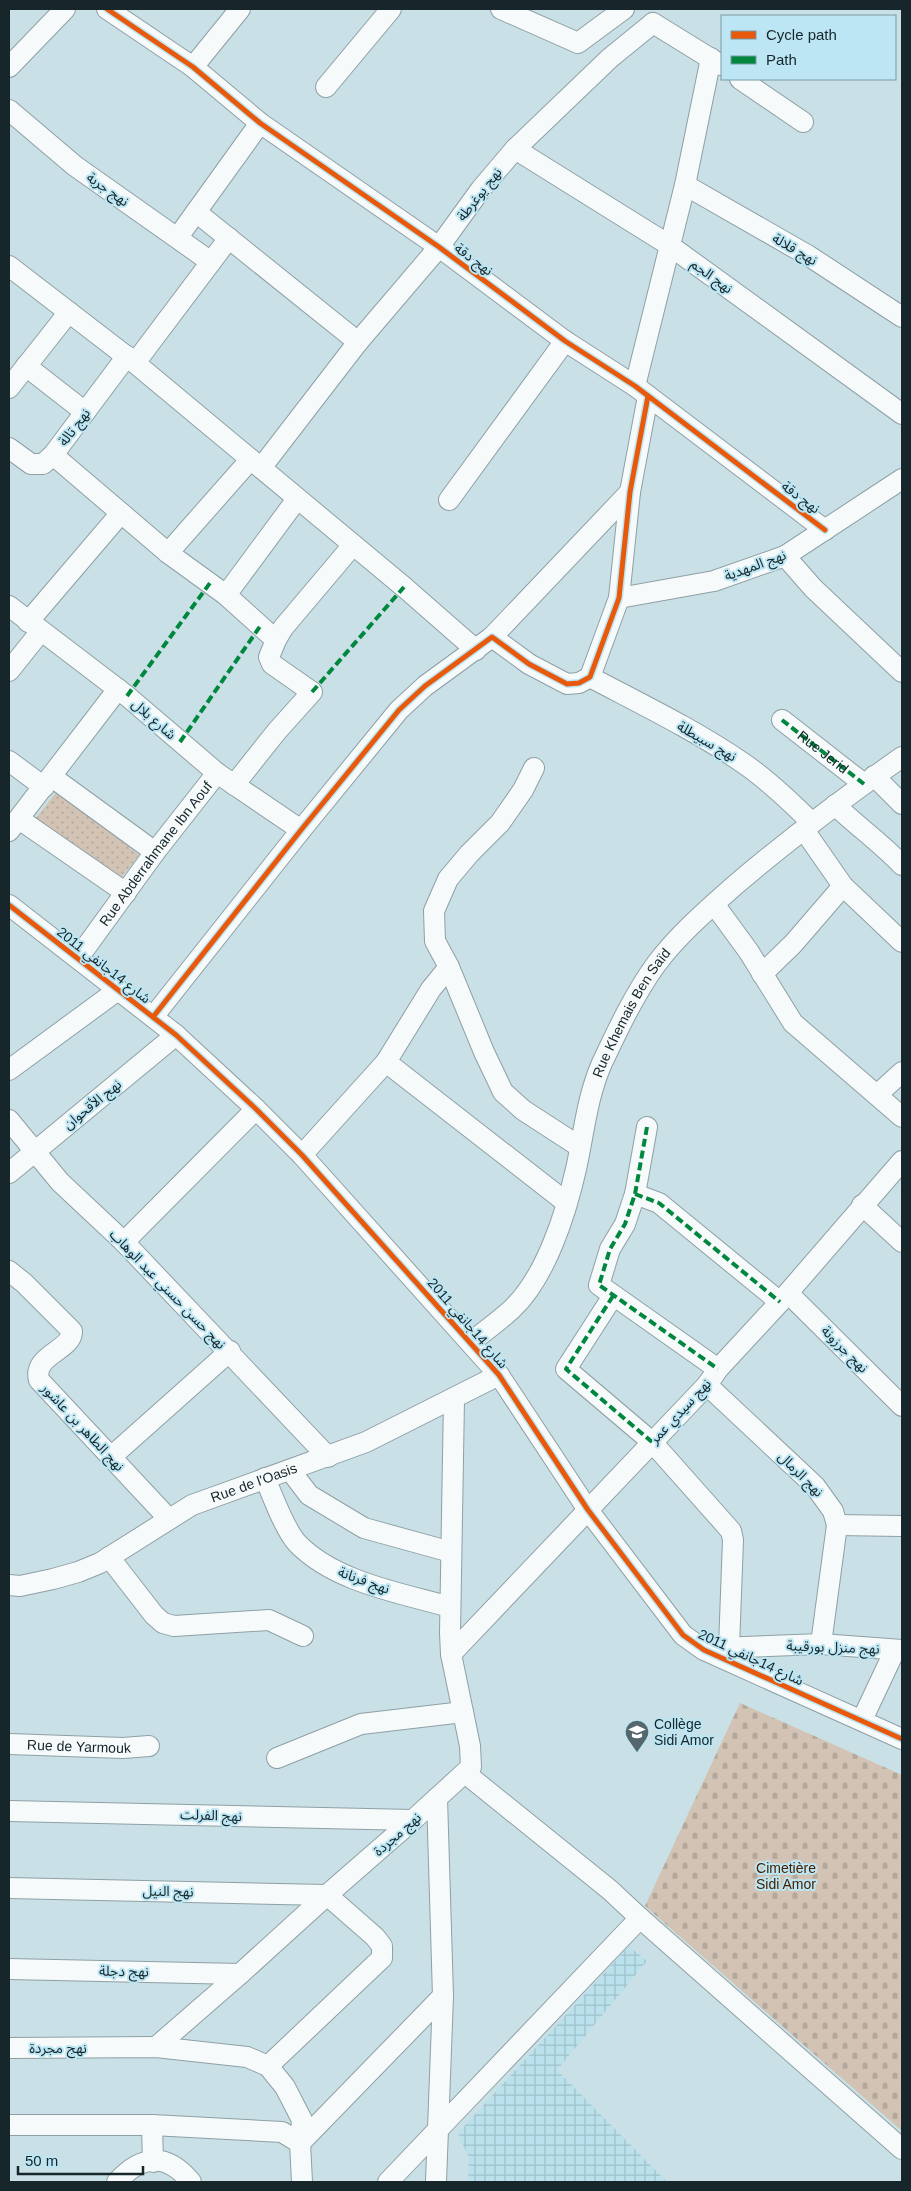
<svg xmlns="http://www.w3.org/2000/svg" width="911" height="2191" font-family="Helvetica,'Noto Sans Arabic',sans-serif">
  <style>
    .industrial { fill: url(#industrial-grid) }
    .cemetery { fill: url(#cemetery-stones) }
    .garden { fill: url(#garden-dots) }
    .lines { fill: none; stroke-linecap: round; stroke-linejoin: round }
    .minor-casing { stroke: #8ea0a5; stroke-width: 22 }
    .minor { stroke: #f7fafb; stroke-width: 20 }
    .quiet { stroke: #00873e; stroke-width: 4; stroke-dasharray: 8 4; stroke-linecap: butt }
    .cycleway-casing { stroke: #bce6f3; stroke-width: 8 }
    .cycleway { stroke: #e8590c; stroke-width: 5 }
    .labels { text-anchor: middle; stroke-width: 4; stroke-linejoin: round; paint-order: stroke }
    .street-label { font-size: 14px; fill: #16262b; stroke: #bce6f3 }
    .poi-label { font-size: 14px; fill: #16262b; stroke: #bce6f3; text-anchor: start }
    .park-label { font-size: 14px; fill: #472101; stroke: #bce6f3 }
  </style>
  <defs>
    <pattern id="industrial-grid" width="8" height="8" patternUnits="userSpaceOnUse" patternTransform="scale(1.25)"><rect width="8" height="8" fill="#bae1ec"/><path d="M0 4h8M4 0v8" fill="none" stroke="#9fc1cb"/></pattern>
    <pattern id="cemetery-stones" width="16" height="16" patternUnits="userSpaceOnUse" patternTransform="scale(1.25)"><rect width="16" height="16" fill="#d2c3b4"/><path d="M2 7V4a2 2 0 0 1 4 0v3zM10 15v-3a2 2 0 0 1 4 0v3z" fill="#b4a79b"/></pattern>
    <pattern id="garden-dots" width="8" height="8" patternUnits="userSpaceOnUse" patternTransform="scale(1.25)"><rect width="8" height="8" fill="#d2c3b4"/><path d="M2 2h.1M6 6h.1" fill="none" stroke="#b4a79b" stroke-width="1.8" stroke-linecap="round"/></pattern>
  </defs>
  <rect width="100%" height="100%" fill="#c9e0e6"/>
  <path class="industrial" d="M 629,1946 L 647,1961 L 557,2070 L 667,2182 L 468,2182 L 469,2158 L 458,2133 Z"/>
  <path class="cemetery" d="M 740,1703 L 902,1775 L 902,2131 L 645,1906 Z"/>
  <path class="garden" d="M 58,790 L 139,855 L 113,888 L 32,823 Z"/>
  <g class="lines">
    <defs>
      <g id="minor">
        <path d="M 107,9 L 193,67 L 260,123 L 439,247 L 565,341 L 635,386 L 825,530"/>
        <path d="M 501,9 L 578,43 L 624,9"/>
        <path d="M 653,23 L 721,65"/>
        <path d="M 9,67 L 65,9"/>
        <path d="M 193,67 L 240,9"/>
        <path d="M 740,79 L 803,122"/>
        <path d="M 326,87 L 391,9"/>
        <path d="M 9,110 L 75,166 L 211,262"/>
        <path d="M 515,149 L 669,245 L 902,414"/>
        <path d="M 685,185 L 809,256 L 902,317"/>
        <path d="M 196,212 L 358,342"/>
        <path d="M 178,237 L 260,123"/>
        <path d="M 9,266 L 135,363 L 404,587 L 476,650"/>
        <path d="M 135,363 L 229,238"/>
        <path d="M 26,366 L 85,412"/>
        <path d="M 635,386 L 685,185 L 711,58"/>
        <path d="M 9,388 L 69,312"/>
        <path d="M 9,448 L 31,464 L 43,464 L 53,455 L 127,356"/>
        <path d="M 53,455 L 168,553"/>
        <path d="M 250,460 L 168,553 L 226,595 L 276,640 L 283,628 L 353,545"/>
        <path d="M 261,468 L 358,342 L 439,247 L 481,189 L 515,149 L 610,58 L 653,23"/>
        <path d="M 449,500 L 565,341"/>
        <path d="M 785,556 L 813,588 L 902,672"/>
        <path d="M 226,595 L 297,499"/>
        <path d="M 619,598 L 714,581 L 785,556 L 902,479"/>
        <path d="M 9,606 L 127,696 L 217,773 L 301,830"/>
        <path d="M 28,622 L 121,513"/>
        <path d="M 492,637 L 630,492"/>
        <path d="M 9,671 L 41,631"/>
        <path d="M 590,677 C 641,704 695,730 743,763 C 768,780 790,801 812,823"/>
        <path d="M 782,720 L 864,784"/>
        <path d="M 9,761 L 44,787"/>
        <path d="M 534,768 L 523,790 L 500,823 L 469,854 L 448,879 L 434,911 L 435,941 L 449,967 L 484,1052 L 503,1092 L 523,1110 L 580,1147"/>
        <path d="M 874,776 L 902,804"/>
        <path d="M 52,777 L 155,852"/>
        <path d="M 234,785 L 277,731 L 312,692 L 272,664 L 269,657 L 276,640"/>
        <path d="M 835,805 C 857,826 881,843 902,865"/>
        <path d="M 19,819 L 126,893"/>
        <path d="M 804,830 L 843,886 L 902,942"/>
        <path d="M 9,831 L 118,689"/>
        <path d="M 714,904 L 749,952 L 793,1023 L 902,1117"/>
        <path d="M 9,905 L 176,1035 L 256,1109 L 302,1155 L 499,1375 L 588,1510 L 683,1635 L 704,1650 L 902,1739"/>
        <path id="s1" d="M 78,958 L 155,852 L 217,773"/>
        <path d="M 762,974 L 793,944 L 843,886"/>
        <path d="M 153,1017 L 301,830 L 399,710 L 425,686 L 492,637 L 529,664 L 567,684 L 579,683 L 590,677 L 619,598 L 630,492 L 648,396"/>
        <path d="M 386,1062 L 567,1203"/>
        <path d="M 9,1070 L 118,990"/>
        <path d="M 878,1094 L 902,1072"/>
        <path d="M 9,1120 L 60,1182 L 124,1242 L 328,1457"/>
        <path d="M 647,1127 L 635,1194 L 625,1224 L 610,1249 L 599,1285 L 718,1369"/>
        <path d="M 302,1155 L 386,1062 L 431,989 L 449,967"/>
        <path d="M 9,1173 L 176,1035"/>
        <path d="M 635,1194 L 659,1203 L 780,1302"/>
        <path d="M 862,1205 L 902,1242"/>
        <path d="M 124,1242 L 256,1109"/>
        <path d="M 9,1271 L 24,1283 L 72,1331 C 73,1350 32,1355 39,1380 L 168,1518"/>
        <path d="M 788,1293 L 902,1406"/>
        <path d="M 613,1296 L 566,1369 L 652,1442 L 731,1531 L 733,1540 L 729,1647"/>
        <path id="s2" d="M 471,1342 C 485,1331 499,1321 512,1309 C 546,1277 566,1213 576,1169 C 584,1133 587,1097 602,1063 C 618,1029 635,993 657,963 C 679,934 707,910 734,886 C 788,840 845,797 902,757"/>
        <path d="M 707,1385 L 815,1486 L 833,1511 L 837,1525 L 821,1644"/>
        <path d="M 111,1457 L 230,1351"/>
        <path d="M 290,1470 L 309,1495 L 364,1528 L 451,1552"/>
        <path d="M 265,1478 C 272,1495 285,1530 297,1543 C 334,1582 401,1593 450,1607"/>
        <path d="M 837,1525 L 902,1526"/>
        <path d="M 109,1557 L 154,1615 L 163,1623 L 174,1626 L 269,1620 L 303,1636"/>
        <path id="s3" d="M 9,1585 L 20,1586 L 53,1579 L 78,1572 L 100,1563 L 192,1505 L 366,1442 L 499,1375"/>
        <path d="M 717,1648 L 821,1644 L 902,1650"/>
        <path d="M 451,1654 L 707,1385 L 718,1369 L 780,1302 L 902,1161"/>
        <path d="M 862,1720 L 895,1650"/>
        <path id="s4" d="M 9,1744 L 123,1748 L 149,1746"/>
        <path d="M 277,1758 L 361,1724 L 463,1712"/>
        <path d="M 9,1811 L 413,1820"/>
        <path d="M 9,1888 L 327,1895 L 375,1937 L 382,1946 L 382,1958 L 268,2066"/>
        <path d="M 640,1918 L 902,2149"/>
        <path d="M 9,1969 L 240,1974"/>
        <path d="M 156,2047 L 240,1974 L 327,1895 L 413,1820 L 471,1767 L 470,1746 L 451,1654 L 450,1633 L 454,1399"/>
        <path d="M 9,2048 L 156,2047 L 247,2057 L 268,2066 L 285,2087 L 302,2120 L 300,2143 L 443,1996"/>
        <path d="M 9,2125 L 152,2125 L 282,2132 L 300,2143 L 302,2182"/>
        <path d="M 152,2125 L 153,2162"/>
        <path d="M 117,2182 C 142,2154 167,2153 191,2182"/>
        <path d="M 388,2182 L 640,1918 L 610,1890 L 465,1773"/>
        <path d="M 436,2182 L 443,1996 L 437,1798"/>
      </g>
    </defs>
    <use href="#minor" class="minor-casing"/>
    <use href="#minor" class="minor"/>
    <g class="quiet">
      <path d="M 312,692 L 404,587"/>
      <path d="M 127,696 L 210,583"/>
      <path id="s5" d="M 782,720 L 864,784"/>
      <path d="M 180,742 L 261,625"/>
      <path d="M 647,1127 L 635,1194 L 625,1224 L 610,1249 L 599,1285 L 718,1369"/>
      <path d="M 635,1194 L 659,1203 L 780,1302"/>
      <path d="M 613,1296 L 566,1369 L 652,1442"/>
    </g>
    <defs>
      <g id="cycleway">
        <path d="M 107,9 L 193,67 L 260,123 L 439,247 L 565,341 L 635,386 L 825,530"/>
        <path d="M 9,905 L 176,1035 L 256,1109 L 302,1155 L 499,1375 L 588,1510 L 683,1635 L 704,1650 L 902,1739"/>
        <path d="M 153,1017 L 301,830 L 399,710 L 425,686 L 492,637 L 529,664 L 567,684 L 579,683 L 590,677 L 619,598 L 630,492 L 648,396"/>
      </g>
    </defs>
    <use href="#cycleway" class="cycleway-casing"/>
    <use href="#cycleway" class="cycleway"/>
  </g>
  <defs>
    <symbol id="school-pin" viewBox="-11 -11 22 30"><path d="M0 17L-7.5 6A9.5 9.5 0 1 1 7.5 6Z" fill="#55676c" stroke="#bce6f3"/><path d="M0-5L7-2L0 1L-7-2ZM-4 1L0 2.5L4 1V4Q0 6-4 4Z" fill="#fff"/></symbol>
  </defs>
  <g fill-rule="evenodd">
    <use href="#school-pin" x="623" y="1718" width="28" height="38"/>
  </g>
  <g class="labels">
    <g class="street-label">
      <text transform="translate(108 189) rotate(35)" y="5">نهج جربة</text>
      <text transform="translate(479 194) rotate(-52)" y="5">نهج يوغرطة</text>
      <text transform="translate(795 249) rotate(30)" y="5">نهج قلالة</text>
      <text transform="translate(474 259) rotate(37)" y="5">نهج دقة</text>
      <text transform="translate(712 276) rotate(36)" y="5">نهج الجم</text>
      <text transform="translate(74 427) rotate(-53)" y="5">نهج تالة</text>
      <text transform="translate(801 497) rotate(37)" y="5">نهج دقة</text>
      <text transform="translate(755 565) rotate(-20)" y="5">نهج المهدية</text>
      <text transform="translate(154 719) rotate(41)" y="5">شارع بلال</text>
      <text transform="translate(707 741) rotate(30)" y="5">نهج سبيطلة</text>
      <text dy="5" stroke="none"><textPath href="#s5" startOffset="52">Rue Jerid</textPath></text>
      <text dy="5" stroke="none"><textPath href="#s1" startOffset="130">Rue Abderrahmane Ibn Aouf</textPath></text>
      <text transform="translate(104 965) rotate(38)" y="5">شارع 14جانفي 2011</text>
      <text dy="5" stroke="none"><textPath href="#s2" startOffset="376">Rue Khemais Ben Saïd</textPath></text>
      <text transform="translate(92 1104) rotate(-39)" y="5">نهج الأقحوان</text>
      <text transform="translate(168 1289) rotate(46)" y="5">نهج حسن حسني عبد الوهاب</text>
      <text transform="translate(468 1323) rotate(49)" y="5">شارع 14جانفي 2011</text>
      <text transform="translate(845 1349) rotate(45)" y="5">نهج جرزونة</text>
      <text transform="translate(680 1411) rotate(-47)" y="5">نهج سيدي عمر</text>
      <text transform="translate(83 1427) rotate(47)" y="5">نهج الطاهر بن عاشور</text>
      <text transform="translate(801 1474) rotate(45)" y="5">نهج الرمال</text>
      <text dy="5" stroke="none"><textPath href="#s3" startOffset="269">Rue de l'Oasis</textPath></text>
      <text transform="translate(364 1580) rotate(20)" y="5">نهج فرنانة</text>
      <text transform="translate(833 1647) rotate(2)" y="5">نهج منزل بورقيبة</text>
      <text transform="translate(751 1657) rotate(25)" y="5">شارع 14جانفي 2011</text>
      <text dy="5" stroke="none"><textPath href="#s4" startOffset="70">Rue de Yarmouk</textPath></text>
      <text transform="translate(211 1815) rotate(2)" y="5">نهج الفرلت</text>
      <text transform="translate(397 1834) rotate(-41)" y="5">نهج مجردة</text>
      <text transform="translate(168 1891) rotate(1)" y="5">نهج النيل</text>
      <text transform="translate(124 1971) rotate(1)" y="5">نهج دجلة</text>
      <text x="58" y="2053">نهج مجردة</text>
    </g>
    <g class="poi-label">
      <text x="654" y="1729">Collège<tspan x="654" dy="16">Sidi Amor</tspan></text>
    </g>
    <g class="park-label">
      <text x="786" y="1873">Cimetière<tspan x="786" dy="16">Sidi Amor</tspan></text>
    </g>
  </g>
  <rect width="911" height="2191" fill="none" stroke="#16262b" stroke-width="20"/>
  <rect x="721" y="15" width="175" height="65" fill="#bce6f3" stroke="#7a99a3"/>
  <rect x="731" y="31" width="25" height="8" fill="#e8590c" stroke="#7a99a3"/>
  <text x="766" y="40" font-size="15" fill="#16262b">Cycle path</text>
  <rect x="731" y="56" width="25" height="8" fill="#00873e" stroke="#7a99a3"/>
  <text x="766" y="65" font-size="15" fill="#16262b">Path</text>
  <path d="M18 2166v8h125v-8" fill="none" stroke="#16262b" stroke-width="2.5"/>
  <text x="25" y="2166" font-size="15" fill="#16262b" stroke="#bce6f3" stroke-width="4" paint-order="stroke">50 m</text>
</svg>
